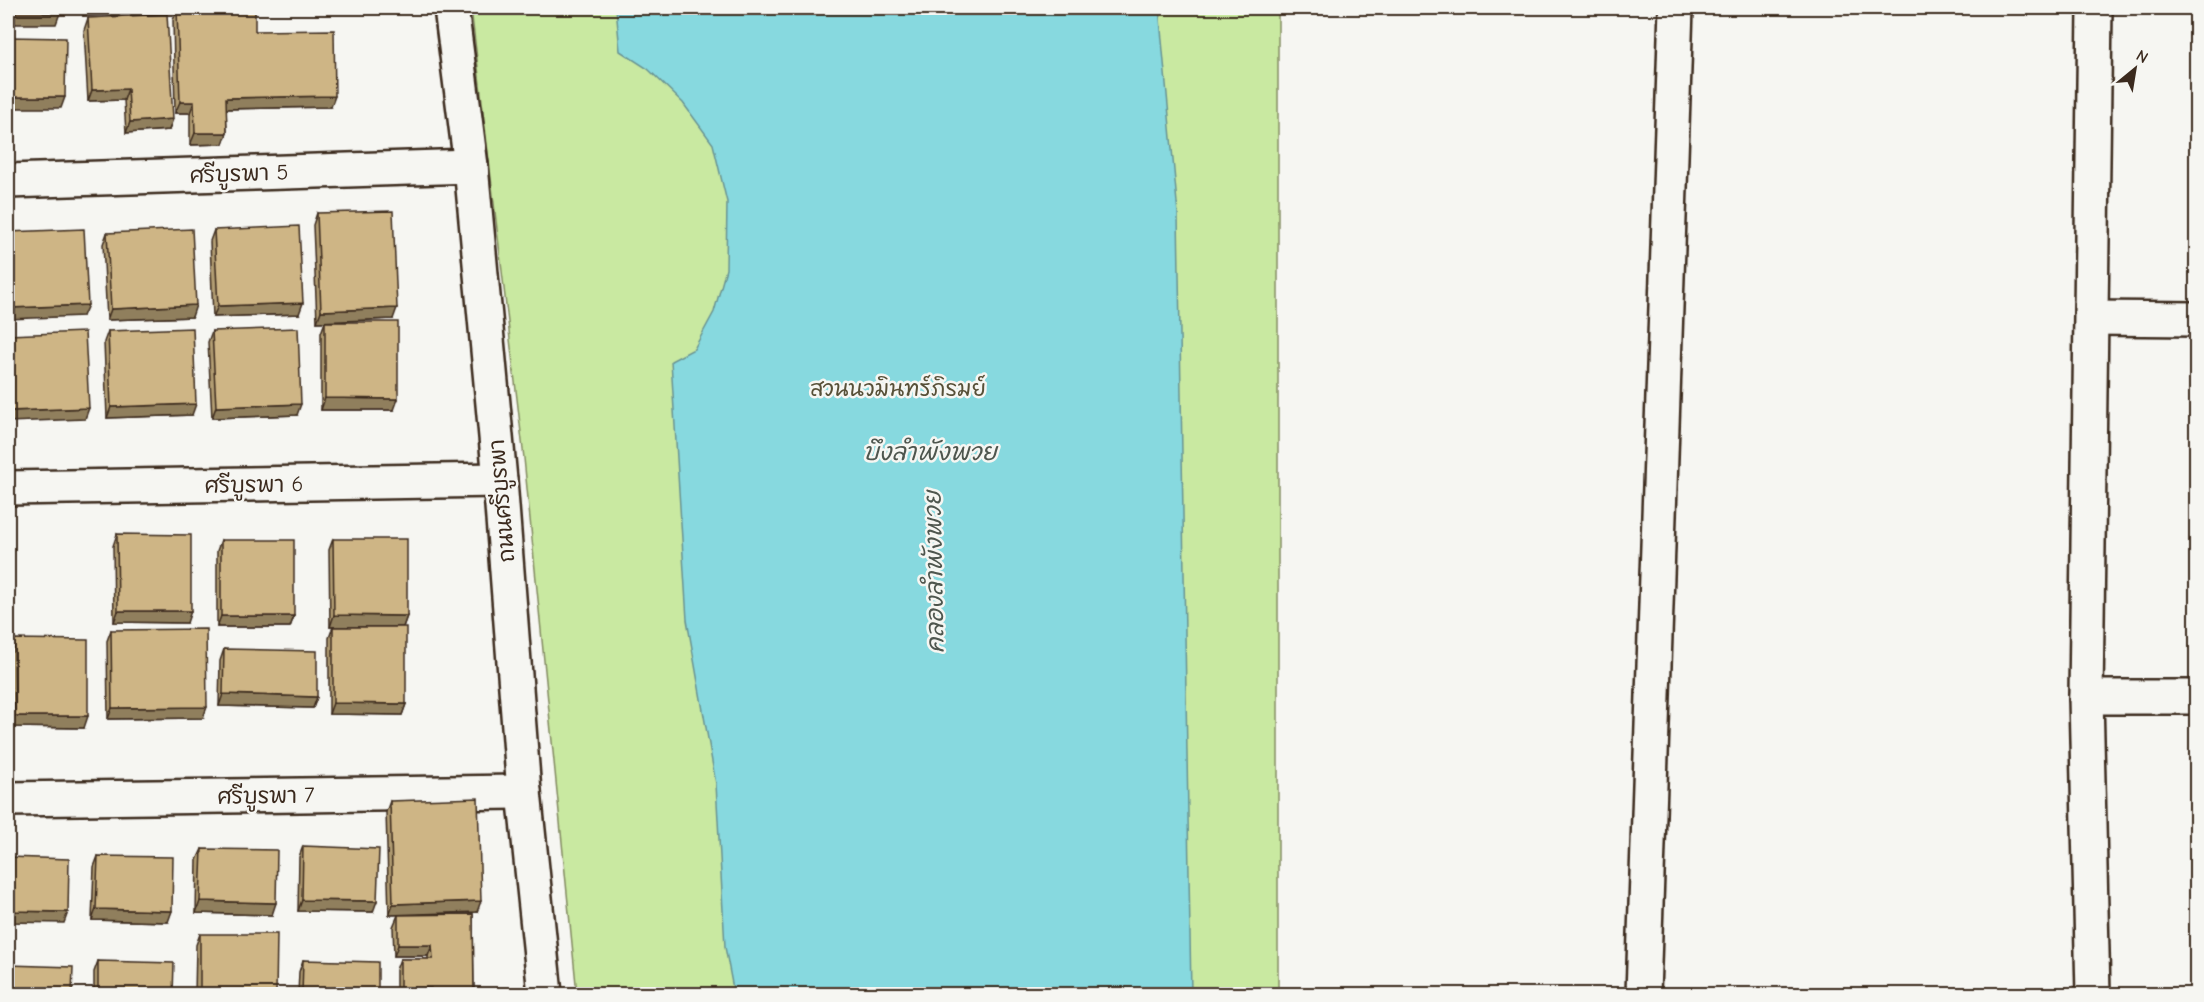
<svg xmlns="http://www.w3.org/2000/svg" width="2204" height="1002" font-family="'Comic Neue','Playpen Sans Thai',sans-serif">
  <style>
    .green { fill: #c9e9a1; stroke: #828a60; stroke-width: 1.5 }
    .water { fill: #87d9df; stroke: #699392; stroke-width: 1.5 }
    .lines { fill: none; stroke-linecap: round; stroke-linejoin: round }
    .street-casing { stroke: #3b2a1e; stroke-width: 38 }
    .secondary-casing { stroke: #3b2a1e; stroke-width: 38 }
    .street { stroke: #f6f6f2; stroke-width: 33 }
    .secondary { stroke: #f6f6f2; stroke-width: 33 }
    .wall { fill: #b19c72; stroke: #3b2a1e; stroke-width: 1.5 }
    .shaded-wall { fill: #907f5d; stroke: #3b2a1e; stroke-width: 1.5 }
    .building { fill: #ceb585; stroke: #3b2a1e; stroke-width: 1.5 }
    .labels { text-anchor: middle; stroke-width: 5; stroke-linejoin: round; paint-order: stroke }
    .street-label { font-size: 22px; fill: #3b2a1e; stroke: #f6f6f2 }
    .park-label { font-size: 22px; fill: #575038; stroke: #f6f6f2 }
    .water-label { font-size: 24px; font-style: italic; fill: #4e564e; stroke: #f6f6f2 }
  </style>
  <rect width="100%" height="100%" fill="#f6f6f2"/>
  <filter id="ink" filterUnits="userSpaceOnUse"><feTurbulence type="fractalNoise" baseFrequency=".0167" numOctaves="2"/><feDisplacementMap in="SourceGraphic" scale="12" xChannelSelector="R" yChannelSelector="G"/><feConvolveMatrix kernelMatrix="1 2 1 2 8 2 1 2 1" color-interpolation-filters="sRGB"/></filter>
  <g filter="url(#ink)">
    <path class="green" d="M 471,8 L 1278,8 L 1278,994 L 577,994 L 524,458 Z"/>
    <path class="water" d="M 616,8 L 1159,8 L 1178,214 L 1191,994 L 734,994 L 725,947 L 716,784 L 687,620 L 671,361 L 694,349 L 714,312 L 726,269 L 727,202 L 713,144 L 683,103 L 648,69 L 620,51 Z"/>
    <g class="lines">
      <defs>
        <g id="street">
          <path d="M 8,181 L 471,166"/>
          <path d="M 2092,318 L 2196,319"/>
          <path d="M 8,488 L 500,480"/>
          <path d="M 2086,697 L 2196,697"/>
          <path d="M 8,799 L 524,792"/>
          <path d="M 1643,994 L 1676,8"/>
          <path d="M 2093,994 L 2086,697 L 2095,8"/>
        </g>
        <path id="secondary" d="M 451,8 L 471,166 L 500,480 L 524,792 L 545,994"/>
      </defs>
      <use href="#street" class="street-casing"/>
      <use href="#secondary" class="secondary-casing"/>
      <use href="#street" class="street"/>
      <use href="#secondary" class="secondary"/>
    </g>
    <g class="wall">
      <path d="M 82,8 L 179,8 L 178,9 L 255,31 L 331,107 L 226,109 L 227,133 L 223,144 L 190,145 L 190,113 L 175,113 L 173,20 L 176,13 L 83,16 Z"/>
      <path d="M 88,18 L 169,130 L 126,133 L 124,100 L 88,101 L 84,30 Z"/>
      <path d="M 317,213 L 393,319 L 317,322 L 313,225 Z"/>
      <path d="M 214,230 L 299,314 L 213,317 L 210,241 Z"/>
      <path d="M 107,233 L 192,317 L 107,320 L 103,244 Z"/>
      <path d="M 325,322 L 394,410 L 321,410 L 321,333 Z"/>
      <path d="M 108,331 L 192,415 L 107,418 L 104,342 Z"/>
      <path d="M 212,331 L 297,415 L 212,418 L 208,342 Z"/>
      <path d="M 117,534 L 187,623 L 114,622 L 113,546 Z"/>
      <path d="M 333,539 L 407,616 L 403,627 L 330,627 L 329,550 Z"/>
      <path d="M 221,540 L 294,616 L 290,627 L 217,627 L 217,551 Z"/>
      <path d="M 333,627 L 406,704 L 402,715 L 329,714 L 329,638 Z"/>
      <path d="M 111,630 L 203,718 L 108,719 L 107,641 Z"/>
      <path d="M 14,639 L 84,728 L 11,727 L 10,650 Z"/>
      <path d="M 224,649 L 317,697 L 313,708 L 219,706 L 220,661 Z"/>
      <path d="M 390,801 L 477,912 L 389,915 L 386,812 Z"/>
      <path d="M 303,846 L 373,912 L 298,911 L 299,857 Z"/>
      <path d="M 202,849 L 272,915 L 196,913 L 197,860 Z"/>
      <path d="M 98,856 L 168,922 L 92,920 L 94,867 Z"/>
      <path d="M 473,914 L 474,994 L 396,994 L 396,970 L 400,959 L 428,959 L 428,956 L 394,956 L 393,927 L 398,915 Z"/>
      <path d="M 200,934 L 276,994 L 195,994 L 196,945 Z"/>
      <path d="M 303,960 L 378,994 L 298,994 L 299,972 Z"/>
      <path d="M 98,961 L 173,994 L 94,994 L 94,972 Z"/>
    </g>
    <g class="shaded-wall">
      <path d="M 86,8 L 179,8 L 176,13 L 83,16 Z"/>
      <path d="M 8,13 L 60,13 L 56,24 L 8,24 Z"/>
      <path d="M 128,89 L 124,100 L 88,101 L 92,90 Z"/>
      <path d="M 335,96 L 331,107 L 222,109 L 226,98 Z"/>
      <path d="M 8,97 L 65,97 L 61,108 L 8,108 Z"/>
      <path d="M 180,102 L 194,102 L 190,113 L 175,113 Z"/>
      <path d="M 173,119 L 169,130 L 126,133 L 130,122 Z"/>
      <path d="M 195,133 L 227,133 L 223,144 L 190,145 Z"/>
      <path d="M 303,303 L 299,314 L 213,317 L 218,306 Z"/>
      <path d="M 88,305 L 83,316 L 8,319 L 8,308 Z"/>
      <path d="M 196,305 L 192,317 L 107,320 L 111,309 Z"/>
      <path d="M 397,308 L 393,319 L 317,322 L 321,311 Z"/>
      <path d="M 325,398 L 398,399 L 394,410 L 321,410 Z"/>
      <path d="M 196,404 L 192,415 L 107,418 L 111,407 Z"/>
      <path d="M 301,404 L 297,415 L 212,418 L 216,407 Z"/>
      <path d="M 89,408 L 85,419 L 8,422 L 8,411 Z"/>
      <path d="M 118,611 L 191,611 L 187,623 L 114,622 Z"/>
      <path d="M 334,615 L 407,616 L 403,627 L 330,627 Z"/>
      <path d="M 221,616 L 294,616 L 290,627 L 217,627 Z"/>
      <path d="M 223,694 L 317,697 L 313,708 L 219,706 Z"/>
      <path d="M 333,703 L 406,704 L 402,715 L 329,714 Z"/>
      <path d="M 207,707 L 203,718 L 108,719 L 112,708 Z"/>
      <path d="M 15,716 L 88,716 L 84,728 L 11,727 Z"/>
      <path d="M 302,900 L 377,901 L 373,912 L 298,911 Z"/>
      <path d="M 200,901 L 276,903 L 272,915 L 196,913 Z"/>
      <path d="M 481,901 L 477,912 L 389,915 L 393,904 Z"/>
      <path d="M 96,909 L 172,911 L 168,922 L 92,920 Z"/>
      <path d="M 8,911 L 68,912 L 64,923 L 8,922 Z"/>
      <path d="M 398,945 L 432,945 L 428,956 L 394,956 Z"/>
      <path d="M 400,988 L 431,988 L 429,994 L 398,994 Z"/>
    </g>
    <g class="building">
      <rect x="8" y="8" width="52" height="5"/>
      <path d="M 255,8 L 255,31 L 334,30 L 335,96 L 226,98 L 227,133 L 195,133 L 194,102 L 180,102 L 177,9 Z"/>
      <path d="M 167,14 L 173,119 L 130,122 L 128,89 L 92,90 L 88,18 Z"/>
      <path d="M 8,37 L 66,38 L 65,97 L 8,97 Z"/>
      <path d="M 393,211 L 397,308 L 321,311 L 317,213 Z"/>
      <path d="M 299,226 L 303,303 L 218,306 L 214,230 Z"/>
      <path d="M 84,229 L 88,305 L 8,308 L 8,232 Z"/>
      <path d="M 192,229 L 196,305 L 111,309 L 107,233 Z"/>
      <path d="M 325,322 L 398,322 L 398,399 L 325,398 Z"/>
      <path d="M 193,328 L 196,404 L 111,407 L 108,331 Z"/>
      <path d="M 298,328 L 301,404 L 216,407 L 212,331 Z"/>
      <path d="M 85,332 L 89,408 L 8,411 L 8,335 Z"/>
      <path d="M 117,534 L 191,535 L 191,611 L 118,611 Z"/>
      <path d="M 333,539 L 407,539 L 407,616 L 334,615 Z"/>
      <rect x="221" y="540" width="73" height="76"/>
      <path d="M 333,627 L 406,627 L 406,704 L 333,703 Z"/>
      <path d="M 206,629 L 207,707 L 112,708 L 111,630 Z"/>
      <path d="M 14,639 L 88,640 L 88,716 L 15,716 Z"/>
      <path d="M 224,649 L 317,651 L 317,697 L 223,694 Z"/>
      <path d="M 478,798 L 481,901 L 393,904 L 390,801 Z"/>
      <path d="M 303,846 L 379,849 L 377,901 L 302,900 Z"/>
      <path d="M 202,849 L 277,850 L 276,903 L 200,901 Z"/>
      <path d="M 98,856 L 173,857 L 172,911 L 96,909 Z"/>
      <path d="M 8,857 L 69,859 L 68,912 L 8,911 Z"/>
      <path d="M 473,914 L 474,994 L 431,994 L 431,988 L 400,988 L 400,959 L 433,959 L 432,945 L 398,945 L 398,915 Z"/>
      <path d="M 200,934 L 277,934 L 276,994 L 200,994 Z"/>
      <path d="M 303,960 L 378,962 L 378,994 L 302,994 Z"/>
      <path d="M 98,961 L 174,963 L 173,994 L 98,994 Z"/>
      <path d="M 8,965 L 73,967 L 72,994 L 8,994 Z"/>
    </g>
  </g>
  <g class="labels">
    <g class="street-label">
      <text transform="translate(239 173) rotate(-2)" y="8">ศรีบูรพา 5</text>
      <text transform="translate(254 484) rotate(-1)" y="8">ศรีบูรพา 6</text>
      <text transform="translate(501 501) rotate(-95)" y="8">ถนนศรีบูรพา</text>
      <text transform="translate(266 795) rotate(-1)" y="8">ศรีบูรพา 7</text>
    </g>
    <g class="park-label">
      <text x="898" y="396">สวนนวมินทร์ภิรมย์</text>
    </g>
    <g class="water-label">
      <text x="930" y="460">บึงลำพังพวย</text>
      <text transform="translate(934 572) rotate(-91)" y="8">คลองลำพังพวย</text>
    </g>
  </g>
  <rect width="2204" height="1002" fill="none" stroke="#f6f6f2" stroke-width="30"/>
  <rect x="15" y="15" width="2174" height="972" fill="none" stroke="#3b2a1e" stroke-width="2" filter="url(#ink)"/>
  <g transform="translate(2135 69) rotate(30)" stroke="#f6f6f2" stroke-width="4.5" paint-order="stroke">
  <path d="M0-4.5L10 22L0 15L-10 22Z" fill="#3b2a1e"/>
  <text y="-9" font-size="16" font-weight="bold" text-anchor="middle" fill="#3b2a1e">N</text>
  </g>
</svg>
